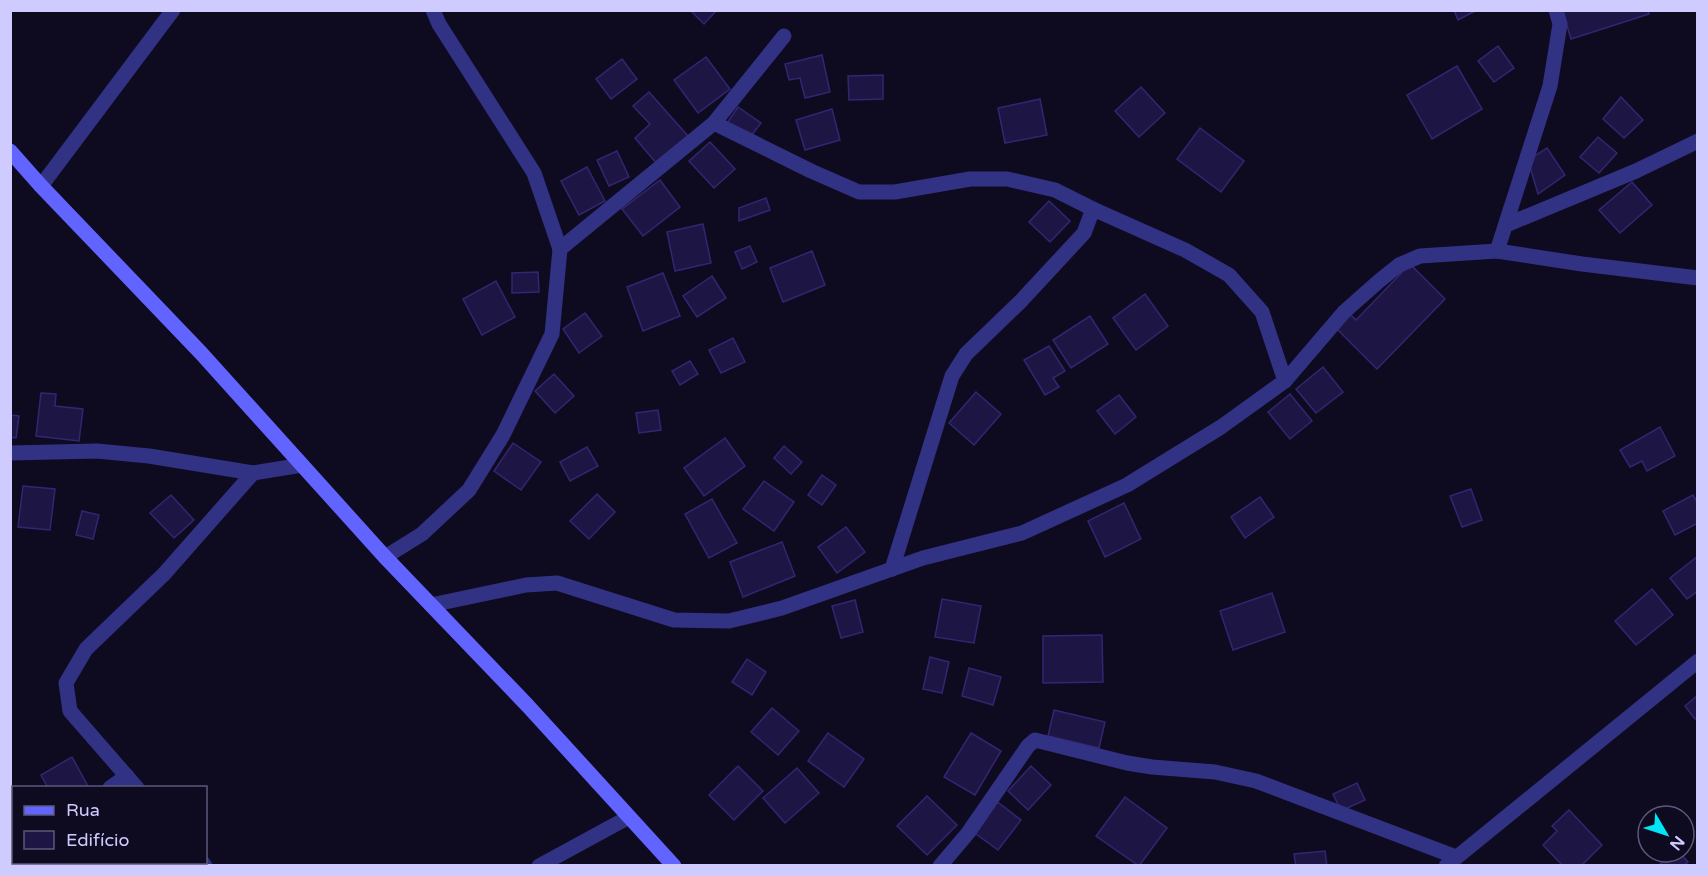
<svg xmlns="http://www.w3.org/2000/svg" width="1708" height="876" font-family="'Varela Round',sans-serif">
  <style>
    .building { fill: #1d1644; stroke: #322672; stroke-width: 1.5 }
    .lines { fill: none; stroke-linecap: round; stroke-linejoin: round }
    .street { stroke: #323285; stroke-width: 15 }
    .secondary { stroke: #6264ff; stroke-width: 15 }
  </style>
  <rect width="100%" height="100%" fill="#0e0b21"/>
  <g class="building">
    <path d="M 690,10 L 717,10 L 704,24 Z"/>
    <path d="M 1454,10 L 1477,10 L 1458,20 Z"/>
    <path d="M 1562,10 L 1648,10 L 1649,14 L 1571,39 Z"/>
    <path d="M 1498,46 L 1514,68 L 1494,82 L 1478,61 Z"/>
    <path d="M 822,55 L 830,92 L 805,98 L 800,78 L 789,80 L 785,64 Z"/>
    <path d="M 706,57 L 730,89 L 698,113 L 674,80 Z"/>
    <path d="M 622,59 L 637,79 L 611,99 L 596,79 Z"/>
    <path d="M 1457,66 L 1482,109 L 1432,139 L 1407,95 Z"/>
    <path d="M 883,75 L 883,99 L 849,100 L 848,76 Z"/>
    <path d="M 1141,87 L 1165,113 L 1139,137 L 1115,111 Z"/>
    <path d="M 649,92 L 688,136 L 657,164 L 635,138 L 650,124 L 633,106 Z"/>
    <path d="M 1621,97 L 1643,120 L 1624,138 L 1603,119 Z"/>
    <path d="M 1040,99 L 1047,135 L 1005,143 L 998,108 Z"/>
    <path d="M 738,107 L 761,123 L 749,139 L 727,123 Z"/>
    <path d="M 832,109 L 840,140 L 805,150 L 796,120 Z"/>
    <path d="M 1200,128 L 1244,161 L 1221,192 L 1177,159 Z"/>
    <path d="M 1598,137 L 1617,153 L 1599,173 L 1580,157 Z"/>
    <path d="M 710,142 L 735,169 L 714,188 L 689,161 Z"/>
    <path d="M 1547,148 L 1565,175 L 1538,194 L 1528,160 Z"/>
    <path d="M 617,151 L 629,177 L 609,186 L 597,160 Z"/>
    <path d="M 587,167 L 605,201 L 579,215 L 561,181 Z"/>
    <path d="M 660,180 L 680,207 L 643,236 L 622,209 Z"/>
    <path d="M 1632,182 L 1652,205 L 1620,233 L 1599,210 Z"/>
    <path d="M 766,198 L 770,210 L 739,221 L 739,208 Z"/>
    <path d="M 1049,201 L 1070,221 L 1050,242 L 1029,222 Z"/>
    <path d="M 703,224 L 711,263 L 675,271 L 667,232 Z"/>
    <path d="M 750,246 L 757,262 L 742,269 L 735,252 Z"/>
    <path d="M 812,251 L 825,285 L 783,302 L 770,268 Z"/>
    <path d="M 1410,264 L 1445,299 L 1377,369 L 1334,326 L 1348,312 L 1356,320 Z"/>
    <path d="M 538,272 L 539,292 L 512,293 L 512,273 Z"/>
    <path d="M 663,273 L 680,316 L 643,331 L 627,287 Z"/>
    <path d="M 712,276 L 726,298 L 697,317 L 683,296 Z"/>
    <path d="M 496,281 L 515,317 L 482,335 L 463,299 Z"/>
    <path d="M 1145,294 L 1168,326 L 1136,350 L 1113,318 Z"/>
    <path d="M 585,313 L 602,336 L 579,353 L 563,329 Z"/>
    <path d="M 1090,316 L 1108,344 L 1071,368 L 1053,340 Z"/>
    <path d="M 733,338 L 745,362 L 721,373 L 709,350 Z"/>
    <path d="M 1049,346 L 1065,371 L 1053,378 L 1059,387 L 1045,395 L 1024,360 Z"/>
    <path d="M 690,361 L 698,374 L 680,385 L 672,371 Z"/>
    <path d="M 1323,367 L 1343,392 L 1316,413 L 1296,389 Z"/>
    <path d="M 554,374 L 574,396 L 555,413 L 535,391 Z"/>
    <path d="M 976,392 L 1001,414 L 974,445 L 949,423 Z"/>
    <path d="M 41,393 L 56,394 L 55,406 L 83,409 L 79,441 L 36,436 Z"/>
    <path d="M 1290,394 L 1312,421 L 1290,439 L 1268,412 Z"/>
    <path d="M 1119,395 L 1136,417 L 1115,434 L 1097,411 Z"/>
    <path d="M 658,410 L 661,430 L 639,433 L 636,413 Z"/>
    <path d="M 10,415 L 19,416 L 16,438 L 10,437 Z"/>
    <path d="M 1660,427 L 1675,456 L 1647,471 L 1642,461 L 1630,467 L 1620,450 Z"/>
    <path d="M 725,438 L 745,466 L 704,496 L 684,468 Z"/>
    <path d="M 513,443 L 541,462 L 521,490 L 494,471 Z"/>
    <path d="M 784,446 L 802,462 L 791,474 L 774,458 Z"/>
    <path d="M 587,447 L 598,466 L 570,481 L 560,462 Z"/>
    <path d="M 822,475 L 836,485 L 822,505 L 808,495 Z"/>
    <path d="M 764,481 L 794,502 L 774,531 L 743,509 Z"/>
    <path d="M 23,486 L 55,489 L 50,530 L 18,527 Z"/>
    <path d="M 1471,489 L 1482,520 L 1462,527 L 1450,496 Z"/>
    <path d="M 597,494 L 615,512 L 589,539 L 570,521 Z"/>
    <path d="M 171,495 L 194,520 L 174,538 L 150,513 Z"/>
    <path d="M 1693,495 L 1698,504 L 1698,523 L 1675,535 L 1663,511 Z"/>
    <path d="M 1260,497 L 1274,517 L 1245,538 L 1231,517 Z"/>
    <path d="M 712,499 L 737,543 L 709,558 L 685,514 Z"/>
    <path d="M 1124,503 L 1141,539 L 1105,557 L 1088,521 Z"/>
    <path d="M 82,511 L 99,515 L 93,539 L 76,535 Z"/>
    <path d="M 846,527 L 865,552 L 837,573 L 818,547 Z"/>
    <path d="M 782,542 L 795,576 L 743,597 L 730,562 Z"/>
    <path d="M 1698,556 L 1698,591 L 1687,599 L 1670,578 Z"/>
    <path d="M 1652,589 L 1673,615 L 1636,645 L 1615,621 Z"/>
    <path d="M 1272,593 L 1285,632 L 1233,650 L 1220,611 Z"/>
    <path d="M 942,599 L 981,606 L 974,643 L 935,637 Z"/>
    <path d="M 855,600 L 863,632 L 841,638 L 832,606 Z"/>
    <path d="M 1102,635 L 1103,682 L 1043,683 L 1043,636 Z"/>
    <path d="M 930,657 L 949,662 L 942,693 L 923,689 Z"/>
    <path d="M 747,659 L 766,672 L 752,695 L 732,682 Z"/>
    <path d="M 969,668 L 1001,677 L 993,705 L 962,696 Z"/>
    <path d="M 1698,695 L 1698,717 L 1695,719 L 1685,706 Z"/>
    <path d="M 772,708 L 799,731 L 778,755 L 751,732 Z"/>
    <path d="M 1054,710 L 1105,722 L 1099,748 L 1048,736 Z"/>
    <path d="M 828,733 L 864,759 L 844,787 L 808,761 Z"/>
    <path d="M 971,733 L 1001,751 L 975,795 L 944,777 Z"/>
    <path d="M 72,757 L 89,788 L 48,788 L 41,775 Z"/>
    <path d="M 738,766 L 763,791 L 734,820 L 709,795 Z"/>
    <path d="M 1031,766 L 1051,785 L 1028,810 L 1008,791 Z"/>
    <path d="M 797,768 L 819,793 L 785,823 L 763,798 Z"/>
    <path d="M 1357,783 L 1365,800 L 1341,811 L 1333,794 Z"/>
    <path d="M 927,796 L 957,825 L 927,855 L 897,826 Z"/>
    <path d="M 1125,797 L 1167,828 L 1139,866 L 1096,836 Z"/>
    <path d="M 995,800 L 1021,820 L 998,850 L 972,831 Z"/>
    <path d="M 1569,810 L 1602,845 L 1581,866 L 1563,866 L 1543,845 L 1557,831 L 1552,826 Z"/>
    <path d="M 1325,851 L 1327,866 L 1296,866 L 1294,854 Z"/>
    <path d="M 1673,852 L 1679,852 L 1688,862 L 1683,866 L 1658,866 Z"/>
  </g>
  <g class="lines">
    <g class="street">
      <path d="M 714,123 L 811,171 L 859,192 L 895,192 L 970,179 L 1007,179 L 1055,190 L 1093,209 L 1084,233 L 1021,301 L 966,354 L 952,376 L 892,569"/>
      <path d="M 41,186 L 173,10"/>
      <path d="M 1093,209 L 1185,250 L 1229,275 L 1262,312 L 1285,381"/>
      <path d="M 1506,225 L 1636,171 L 1698,141"/>
      <path d="M 560,249 L 714,123 L 784,36"/>
      <path d="M 1497,251 L 1550,86 L 1560,24 L 1556,10"/>
      <path d="M 10,453 L 97,451 L 149,456 L 253,473 L 302,465"/>
      <path d="M 385,557 L 422,534 L 469,490 L 503,435 L 552,334 L 560,249 L 534,173 L 439,24 L 433,10"/>
      <path d="M 431,605 L 526,585 L 557,583 L 674,620 L 729,621 L 782,608 L 923,558 L 1022,533 L 1127,485 L 1221,427 L 1285,381 L 1344,312 L 1379,281 L 1399,265 L 1420,256 L 1497,251 L 1582,264 L 1698,278"/>
      <path d="M 110,788 L 127,776"/>
      <path d="M 137,788 L 70,711 L 66,683 L 86,649 L 164,574 L 253,473"/>
      <path d="M 10,855 L 14,853"/>
      <path d="M 202,862 L 205,866"/>
      <path d="M 539,866 L 629,817"/>
      <path d="M 940,866 L 968,833 L 1028,746 L 1035,740 L 1127,763 L 1152,767 L 1215,772 L 1256,781 L 1456,857"/>
      <path d="M 1446,866 L 1698,661"/>
    </g>
    <path class="secondary" d="M 10,151 L 41,186 L 201,353 L 385,557 L 528,706 L 674,866"/>
  </g>
  <rect width="1708" height="876" fill="none" stroke="#d0cbff" stroke-width="24"/>
  <rect x="12" y="786" width="195" height="78" fill="#0e0b21" stroke="#5c587a" stroke-width="1.5"/>
  <rect x="24" y="806" width="30" height="9" fill="#6264ff" stroke="#5c587a" stroke-width="1.5"/>
  <text x="66" y="816" font-size="18" fill="#d0cbff">Rua</text>
  <rect x="24" y="831" width="30" height="18" fill="#1d1644" stroke="#5c587a" stroke-width="1.5"/>
  <text x="66" y="846" font-size="18" fill="#d0cbff">Edifício</text>
  <g transform="translate(1666 834) rotate(129)"><circle r="28" fill="#0e0b21" stroke="#5c587a" stroke-width="1.5"/>
  <path d="M0-4.5L10 22L0 15L-10 22Z" fill="#00e6f6"/>
  <text y="-9" font-size="16" font-weight="bold" text-anchor="middle" fill="#d0cbff">N</text>
  </g>
</svg>
